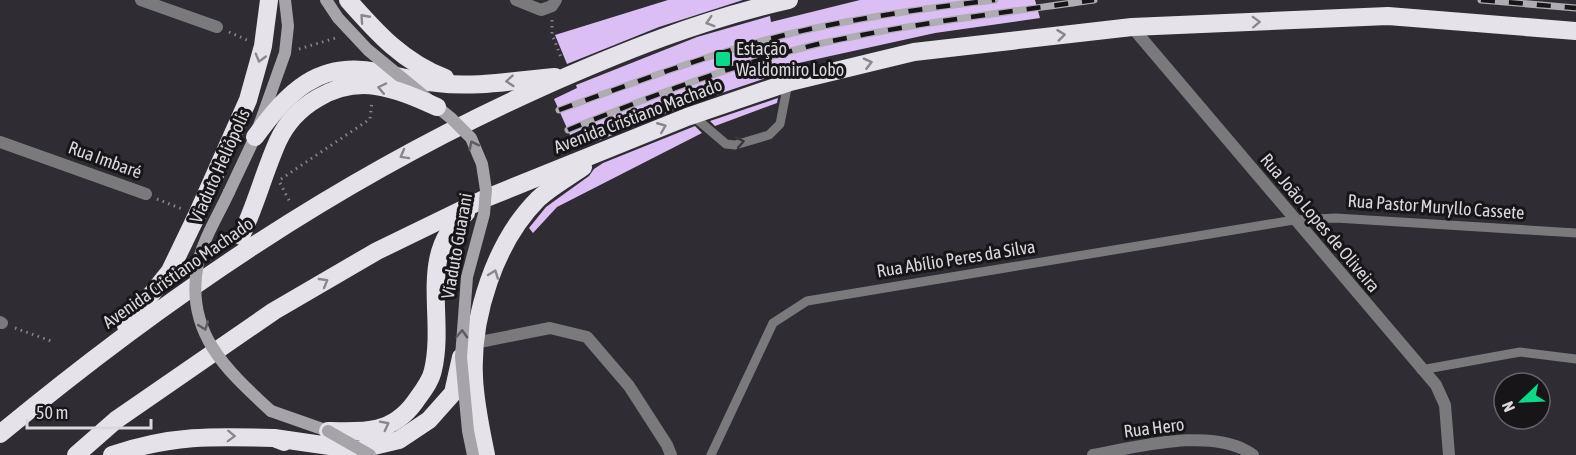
<svg xmlns="http://www.w3.org/2000/svg" width="1576" height="455" font-family="'Asap Condensed',sans-serif">
  <style>
    .building { fill: #dbbff4 }
    .lines { fill: none; stroke-linecap: round; stroke-linejoin: round }
    .path { stroke: #88868c; stroke-width: 3; stroke-dasharray: 1.5 4.5; stroke-linecap: butt }
    .lane { stroke: #7a797c; stroke-width: 9 }
    .street { stroke: #7a797c; stroke-width: 12 }
    .secondary { stroke: #a6a3a9; stroke-width: 12 }
    .highway { stroke: #e6e2ea; stroke-width: 18 }
    .rail-casing { stroke: #afacb2; stroke-width: 7 }
    .rail { stroke: #171518; stroke-width: 4.5; stroke-dasharray: 14; stroke-linecap: butt }
    .secondary-bridge { stroke: #a6a3a9; stroke-width: 12 }
    .highway-bridge { stroke: #e6e2ea; stroke-width: 18 }
    .oneway { stroke: #89868c }
    .oneway2 { stroke: #3a383b }
    .oneway3 { stroke: #5e5c60 }
    .poi-dot { fill: #0cd98a; stroke: #171518; stroke-width: 2 }
    .labels { text-anchor: middle; stroke-width: 6; stroke-linejoin: round; paint-order: stroke }
    .poi-label { font-size: 18px; fill: #dad8dd; stroke: #171518; text-anchor: start }
    .street-label { font-size: 18px; fill: #dad8dd; stroke: #171518 }
  </style>
  <rect width="100%" height="100%" fill="#2f2c33"/>
  <g class="building">
    <path d="M 668,0 L 743,0 L 659,27 L 567,64 L 555,35 Z"/>
    <path d="M 860,0 L 1035,0 L 1040,18 L 935,33 L 785,66 L 787,71 L 683,106 L 595,142 L 589,126 L 570,135 L 554,99 L 577,88 L 576,85 L 697,37 L 770,16 L 771,22 Z"/>
    <path d="M 778,98 L 777,103 L 715,126 L 710,121 Z"/>
    <path d="M 695,126 L 702,133 L 557,207 L 533,233 L 529,228 L 546,207 L 589,176 L 594,169 L 603,163 Z"/>
  </g>
  <g class="lines">
    <g class="path">
      <path d="M 552,20 L 552,34 L 562,60"/>
      <path d="M 229,32 L 247,40"/>
      <path d="M 299,49 L 339,37"/>
      <path d="M 281,179 L 370,119 L 372,101"/>
      <path d="M 280,183 L 291,204"/>
      <path d="M 157,199 L 182,209"/>
      <path d="M 15,328 L 51,341"/>
    </g>
    <g class="lane">
      <path d="M 692,115 L 726,144 L 735,145 L 769,135 L 780,124 L 788,83"/>
      <path d="M 1421,370 L 1520,352 L 1576,359"/>
      <path d="M 711,455 L 773,323 L 807,301 L 1294,220 L 1336,218 L 1576,233"/>
    </g>
    <g class="street">
      <path d="M 141,0 L 217,27"/>
      <path d="M 516,0 L 541,10 L 552,6 L 556,0"/>
      <path d="M 1132,27 L 1436,385 L 1445,405 L 1449,455"/>
      <path d="M 0,142 L 146,194"/>
      <path d="M 0,322 L 2,323"/>
      <path d="M 475,343 L 550,328 L 587,337 L 629,386 L 667,445 L 671,455"/>
      <path d="M 1093,455 C 1137,447 1215,426 1253,455"/>
    </g>
    <g class="secondary">
      <path d="M 229,192 L 255,137 L 285,53 L 288,26 L 285,0"/>
      <path d="M 271,411 L 328,431"/>
    </g>
    <g class="highway">
      <path d="M 348,0 C 377,33 403,62 445,78"/>
      <path d="M 255,137 C 288,92 318,60 378,72 C 398,76 417,81 437,83 C 476,88 516,80 555,77"/>
      <path d="M 126,326 L 170,271 L 197,215 L 248,100 L 263,46 L 269,0"/>
      <path d="M 328,431 C 364,432 392,434 415,402 C 422,392 431,381 433,370 C 446,315 416,254 466,213"/>
      <path d="M 0,434 C 168,295 341,178 540,88 C 621,52 703,19 789,0"/>
      <path d="M 274,438 L 357,450 L 399,440 L 429,420 L 453,393 L 461,357"/>
      <path d="M 76,455 L 116,420 L 274,311 L 377,251 L 484,199 L 687,117 L 790,82 L 914,52 L 1132,27 L 1388,16 L 1576,31"/>
      <path d="M 112,455 C 171,435 213,436 274,438 L 284,442"/>
      <path d="M 486,455 C 481,430 475,403 474,377 C 471,317 495,242 538,199 C 551,187 569,177 583,167"/>
    </g>
    <defs>
      <g id="rail">
        <path d="M 1481,0 L 1576,8"/>
        <path d="M 559,110 C 642,80 724,48 810,29 C 871,16 933,7 995,0"/>
        <path d="M 568,130 C 649,97 728,66 814,45 C 906,24 1001,13 1094,0"/>
      </g>
    </defs>
    <use href="#rail" class="rail-casing"/>
    <use href="#rail" class="rail"/>
    <g class="secondary-bridge">
      <path d="M 326,0 L 338,18 L 368,50 L 452,119 L 471,138 L 482,164 L 486,190 L 484,214 L 467,277 L 461,357 L 468,431 L 473,455"/>
      <path d="M 229,192 C 219,214 203,239 198,263 C 184,331 225,369 271,411"/>
      <path d="M 328,431 L 370,455"/>
    </g>
    <path class="highway-bridge" d="M 241,236 C 256,205 264,172 278,141 C 294,106 335,80 376,86 C 397,89 417,98 437,107"/>
  </g>
  <defs><path id="oneway-chevron" d="M-2-3.5L2.5 0L-2 3.5" fill="none" stroke-width="1.6" stroke-linecap="round" stroke-linejoin="round" transform="scale(1.5)"/></defs>
  <g class="oneway">
    <use href="#oneway-chevron" transform="translate(364 18) rotate(-132)"/>
    <use href="#oneway-chevron" transform="translate(710 22) rotate(163)"/>
    <use href="#oneway-chevron" transform="translate(1256 22) rotate(-2)"/>
    <use href="#oneway-chevron" transform="translate(1061 35) rotate(-7)"/>
    <use href="#oneway-chevron" transform="translate(260 58) rotate(106)"/>
    <use href="#oneway-chevron" transform="translate(868 63) rotate(-14)"/>
    <use href="#oneway-chevron" transform="translate(510 81) rotate(175)"/>
    <use href="#oneway-chevron" transform="translate(382 88) rotate(-168)"/>
    <use href="#oneway-chevron" transform="translate(662 127) rotate(-22)"/>
    <use href="#oneway-chevron" transform="translate(404 155) rotate(151)"/>
    <use href="#oneway-chevron" transform="translate(494 274) rotate(-70)"/>
    <use href="#oneway-chevron" transform="translate(324 282) rotate(-30)"/>
    <use href="#oneway-chevron" transform="translate(385 425) rotate(-27)"/>
    <use href="#oneway-chevron" transform="translate(231 436) rotate(2)"/>
  </g>
  <use class="oneway2" href="#oneway-chevron" transform="translate(740 142) rotate(-11)"/>
  <g class="oneway3">
    <use href="#oneway-chevron" transform="translate(473 145) rotate(-117)"/>
    <use href="#oneway-chevron" transform="translate(204 326) rotate(70)"/>
    <use href="#oneway-chevron" transform="translate(462 334) rotate(-88)"/>
  </g>
  <rect class="poi-dot" x="715" y="51" width="16" height="16" rx="3"/>
  <g class="labels">
    <g class="poi-label">
      <text x="736" y="55">Estação<tspan x="736" dy="21">Waldomiro Lobo</tspan></text>
    </g>
    <g class="street-label">
      <text transform="translate(638 116) rotate(-21)" y="6">Avenida Cristiano Machado</text>
      <text transform="translate(105 160) rotate(20)" y="6">Rua Imbaré</text>
      <text transform="translate(220 166) rotate(-66)" y="6">Viaduto Heliópolis</text>
      <text transform="translate(1436 207) rotate(4)" y="6">Rua Pastor Muryllo Cassete</text>
      <text transform="translate(1320 223) rotate(50)" y="6">Rua João Lopes de Oliveira</text>
      <text transform="translate(457 246) rotate(-80)" y="6">Viaduto Guarani</text>
      <text transform="translate(956 259) rotate(-9)" y="6">Rua Abílio Peres da Silva</text>
      <text transform="translate(178 273) rotate(-35)" y="6">Avenida Cristiano Machado</text>
      <text transform="translate(1154 428) rotate(-7)" y="6">Rua Hero</text>
    </g>
  </g>
  <g transform="translate(1522 401) rotate(247)"><circle r="28" fill="#171518" stroke="#656367" stroke-width="1.5"/>
  <path d="M0-4.5L10 22L0 15L-10 22Z" fill="#0cd98a"/>
  <text y="-9" font-size="16" font-weight="bold" text-anchor="middle" fill="#dad8dd">N</text>
  </g>
  <path d="M27 419v9h124v-9" fill="none" stroke="#dad8dd" stroke-width="3"/>
  <text x="36" y="419" font-size="18" fill="#dad8dd" stroke="#171518" stroke-width="4.5" paint-order="stroke">50 m</text>
</svg>
